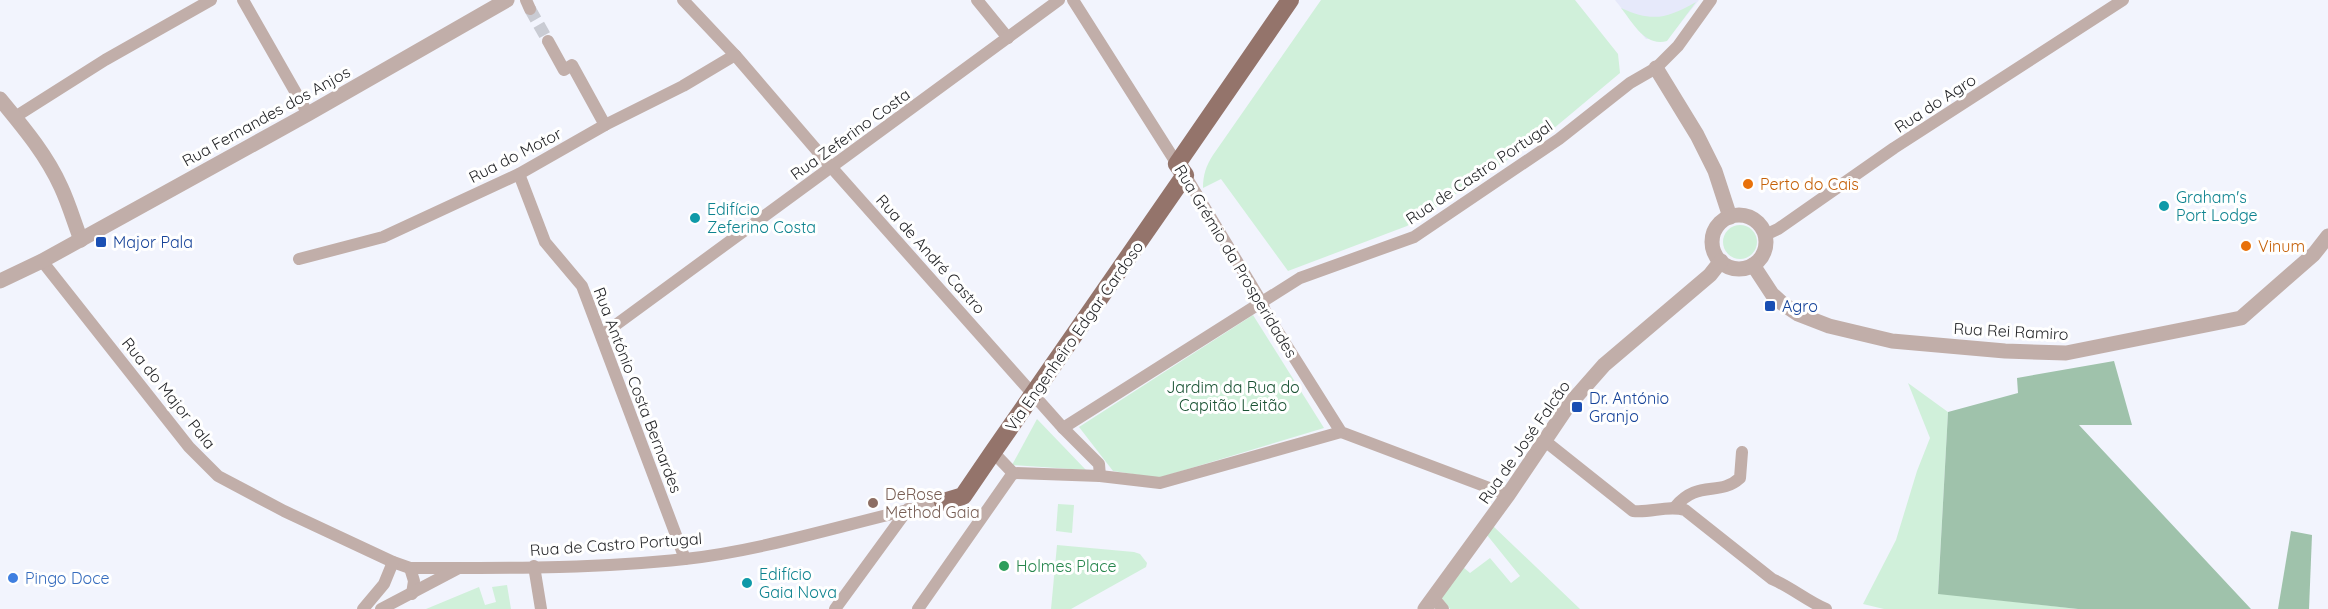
<svg xmlns="http://www.w3.org/2000/svg" width="2328" height="609" font-family="Quicksand,sans-serif">
  <style>
    .built { fill: #e6e9fa }
    .green { fill: #d0f0da }
    .forest { fill: #9fc2ab }
    .lines { fill: none; stroke-linecap: round; stroke-linejoin: round }
    .minor-tunnel { stroke: #c9cbd3; stroke-width: 12; stroke-dasharray: 12 6; stroke-linecap: butt }
    .minor { stroke: #c1aea9; stroke-width: 12 }
    .tertiary { stroke: #c1aea9; stroke-width: 15 }
    .primary { stroke: #94746b; stroke-width: 18 }
    .food-dot { fill: #e8710a; stroke: #fff; stroke-width: 2 }
    .culture-dot { fill: #0f9aa8; stroke: #fff; stroke-width: 2 }
    .transit-dot { fill: #1a4fb4; stroke: #fff; stroke-width: 2 }
    .education-dot { fill: #8d6e63; stroke: #fff; stroke-width: 2 }
    .leisure-dot { fill: #2e9e5b; stroke: #fff; stroke-width: 2 }
    .shop-dot { fill: #3f7fe0; stroke: #fff; stroke-width: 2 }
    .labels { text-anchor: middle; stroke-width: 6; stroke-linejoin: round; paint-order: stroke }
    .street-label { font-size: 16px; fill: #252629; stroke: #fff }
    .food-label { font-size: 16px; fill: #c56008; stroke: #fff; text-anchor: start }
    .culture-label { font-size: 16px; fill: #0d838f; stroke: #fff; text-anchor: start }
    .transit-label { font-size: 16px; fill: #164399; stroke: #fff; text-anchor: start }
    .park-label { font-size: 16px; fill: #1a5334; stroke: #fff }
    .education-label { font-size: 16px; fill: #785e54; stroke: #fff; text-anchor: start }
    .leisure-label { font-size: 16px; fill: #27864d; stroke: #fff; text-anchor: start }
    .shop-label { font-size: 16px; fill: #366cbe; stroke: #fff; text-anchor: start }
  </style>
  <rect width="100%" height="100%" fill="#f2f4fd"/>
  <path class="built" d="M 1615,0 L 1699,0 L 1669,37 L 1646,39 Z"/>
  <g class="green">
    <path d="M 1321,0 L 1575,0 L 1618,54 L 1620,73 L 1547,134 L 1407,226 L 1288,271 L 1221,179 L 1203,188 C 1203,175 1206,166 1213,155 Z"/>
    <path d="M 1696,2 L 1667,41 C 1645,47 1633,23 1621,8 C 1652,22 1666,19 1696,2 Z"/>
    <circle cx="1740" cy="242" r="17"/>
    <path d="M 1253,315 L 1324,428 L 1158,478 L 1113,471 L 1079,427 Z"/>
    <path d="M 1908,383 L 1948,412 L 1938,593 L 2078,609 L 1884,609 L 1863,604 L 1896,540 L 1917,471 L 1930,438 Z"/>
    <path d="M 1037,419 L 1086,470 L 1012,465 Z"/>
    <path d="M 1058,504 L 1074,505 L 1072,533 L 1056,531 Z"/>
    <path d="M 1493,526 L 1580,609 L 1450,609 L 1441,597 L 1463,567 L 1470,573 L 1490,558 L 1511,583 L 1520,576 L 1487,535 Z"/>
    <path d="M 1057,545 L 1134,552 L 1140,554 L 1147,563 L 1146,567 L 1071,609 L 1051,609 Z"/>
    <path d="M 507,585 L 511,609 L 426,609 L 479,587 L 485,605 L 496,602 L 492,587 Z"/>
  </g>
  <g class="forest">
    <path d="M 2114,361 L 2132,425 L 2079,425 L 2251,609 L 2078,609 L 1938,594 L 1948,412 L 2018,393 L 2017,378 Z"/>
    <path d="M 2291,531 L 2312,535 L 2309,609 L 2278,609 Z"/>
  </g>
  <g class="lines">
    <path class="minor-tunnel" d="M 530,9 L 548,41"/>
    <g class="minor">
      <path d="M 243,0 L 308,114"/>
      <path d="M 526,0 L 530,9"/>
      <path d="M 683,0 L 735,55 L 832,168 L 1063,428 L 1099,464 L 1100,476"/>
      <path d="M 977,0 L 1008,38"/>
      <path d="M 1073,0 L 1177,164"/>
      <path d="M 548,41 L 564,70 L 572,65 L 605,125"/>
      <path d="M 15,117 L 105,60 L 211,0"/>
      <path d="M 519,174 L 545,242 L 582,286 L 685,559"/>
      <path d="M 1185,175 L 1261,301 L 1266,313 L 1341,432 L 1508,495"/>
      <path d="M 1765,235 L 1778,229 L 1894,148 L 2123,0"/>
      <path d="M 299,259 L 383,237 L 519,174 L 605,125 L 683,86 L 735,55"/>
      <path d="M 42,261 L 189,447 L 218,476 L 284,511 L 393,562 L 410,568 C 501,568 594,569 685,559 C 773,549 857,520 943,502"/>
      <path d="M 602,335 L 1059,0"/>
      <path d="M 1063,428 L 1300,278 L 1414,237 L 1559,139 L 1630,83 L 1656,68 L 1678,46 L 1711,0"/>
      <path d="M 1545,441 L 1633,511 C 1651,513 1668,505 1685,510 L 1772,579 C 1791,587 1807,601 1826,609"/>
      <path d="M 993,452 L 1013,473"/>
      <path d="M 1013,473 L 1100,476 L 1160,483 L 1341,432"/>
      <path d="M 1675,507 C 1698,479 1719,497 1740,478 L 1742,452"/>
      <path d="M 534,566 L 541,609"/>
      <path d="M 410,568 L 414,581 L 412,594"/>
      <path d="M 1434,598 L 1443,609"/>
      <path d="M 363,609 L 384,584 L 393,562"/>
      <path d="M 381,609 L 459,568"/>
      <path d="M 835,609 L 908,509"/>
      <path d="M 918,609 L 1013,473"/>
    </g>
    <g class="tertiary">
      <path d="M 1656,68 L 1697,135 L 1715,171 L 1730,217"/>
      <path d="M 0,99 C 23,127 46,154 61,187 C 69,204 74,222 81,240"/>
      <circle cx="1739" cy="242" r="27"/>
      <path d="M 1753,265 L 1772,294 L 1783,304 L 1798,314 L 1829,326 L 1892,341 L 2005,351 L 2066,353 L 2241,318 L 2314,254 L 2328,236"/>
      <path d="M 0,281 L 42,261 L 308,114 L 507,0"/>
      <path d="M 1425,609 L 1508,495 L 1568,406 L 1604,365 L 1710,275 L 1721,261"/>
    </g>
    <path class="primary" d="M 943,502 L 963,496 L 993,452 L 1185,175 L 1177,164 L 1290,0"/>
  </g>
  <g class="food-dot">
    <circle cx="1748" cy="184" r="6"/>
    <circle cx="2246" cy="246" r="6"/>
  </g>
  <g class="culture-dot">
    <circle cx="2164" cy="206" r="6"/>
    <circle cx="695" cy="218" r="6"/>
    <circle cx="747" cy="583" r="6"/>
  </g>
  <g class="transit-dot">
    <rect x="95" y="236" width="12" height="12" rx="3"/>
    <rect x="1764" y="300" width="12" height="12" rx="3"/>
    <rect x="1571" y="401" width="12" height="12" rx="3"/>
  </g>
  <circle class="education-dot" cx="873" cy="503" r="6"/>
  <circle class="leisure-dot" cx="1004" cy="566" r="6"/>
  <circle class="shop-dot" cx="13" cy="578" r="6"/>
  <g class="labels">
    <g class="street-label">
      <text transform="translate(1935 103) rotate(-33)" y="6">Rua do Agro</text>
      <text transform="translate(266 116) rotate(-29)" y="6">Rua Fernandes dos Anjos</text>
      <text transform="translate(850 134) rotate(-36)" y="6">Rua Zeferino Costa</text>
      <text transform="translate(515 155) rotate(-27)" y="6">Rua do Motor</text>
      <text transform="translate(1479 172) rotate(-34)" y="6">Rua de Castro Portugal</text>
      <text transform="translate(931 254) rotate(48)" y="6">Rua de André Castro</text>
      <text transform="translate(1236 261) rotate(59)" y="6">Rua Grémio da Prosperidades</text>
      <text transform="translate(2011 331) rotate(3)" y="6">Rua Rei Ramiro</text>
      <text transform="translate(1074 336) rotate(-55)" y="6">Via Engenheiro Edgar Cardoso</text>
      <text transform="translate(638 390) rotate(69)" y="6">Rua António Costa Bernardes</text>
      <text transform="translate(169 393) rotate(51)" y="6">Rua do Major Pala</text>
      <text transform="translate(1524 442) rotate(-55)" y="6">Rua de José Falcão</text>
      <text transform="translate(616 544) rotate(-4)" y="6">Rua de Castro Portugal</text>
    </g>
    <g class="food-label">
      <text x="1760" y="190">Perto do Cais</text>
      <text x="2258" y="252">Vinum</text>
    </g>
    <g class="culture-label">
      <text x="2176" y="203">Graham's<tspan x="2176" dy="18">Port Lodge</tspan></text>
      <text x="707" y="215">Edifício<tspan x="707" dy="18">Zeferino Costa</tspan></text>
      <text x="759" y="580">Edifício<tspan x="759" dy="18">Gaia Nova</tspan></text>
    </g>
    <g class="transit-label">
      <text x="113" y="248">Major Pala</text>
      <text x="1782" y="312">Agro</text>
      <text x="1589" y="404">Dr. António<tspan x="1589" dy="18">Granjo</tspan></text>
    </g>
    <g class="park-label">
      <text x="1233" y="393">Jardim da Rua do<tspan x="1233" dy="18">Capitão Leitão</tspan></text>
    </g>
    <g class="education-label">
      <text x="885" y="500">DeRose<tspan x="885" dy="18">Method Gaia</tspan></text>
    </g>
    <g class="leisure-label">
      <text x="1016" y="572">Holmes Place</text>
    </g>
    <g class="shop-label">
      <text x="25" y="584">Pingo Doce</text>
    </g>
  </g>
</svg>
